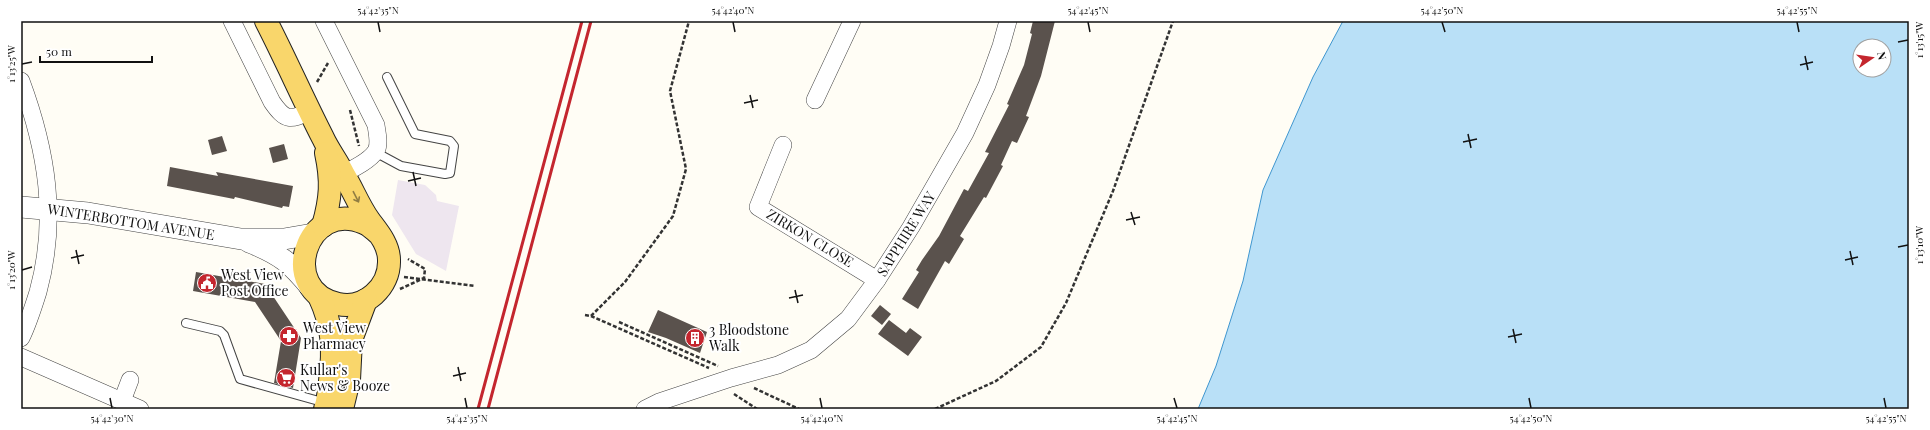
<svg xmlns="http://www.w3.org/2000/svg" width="1930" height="430" font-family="'Playfair Display',serif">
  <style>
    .industrial { fill: #eee6ef }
    .water { fill: #b9e0f7; stroke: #3f96cf; fill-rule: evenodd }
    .building { fill: #5a524d }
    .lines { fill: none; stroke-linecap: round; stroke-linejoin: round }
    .service-casing { stroke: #444; stroke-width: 10 }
    .minor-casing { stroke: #444; stroke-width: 18 }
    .tertiary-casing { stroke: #444; stroke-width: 22 }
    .primary-casing { stroke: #222; stroke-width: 24 }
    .path { stroke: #333; stroke-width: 2.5; stroke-dasharray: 4 2; stroke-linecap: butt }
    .service { stroke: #fff; stroke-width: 8 }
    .minor { stroke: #fff; stroke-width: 17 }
    .tertiary { stroke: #fff; stroke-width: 21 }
    .primary { stroke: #f9d66b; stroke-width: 22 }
    .rail { stroke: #c4262e; stroke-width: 3 }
    .oneway { stroke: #917d42 }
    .ticks { fill: none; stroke: #111; stroke-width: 1.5 }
    .labels { text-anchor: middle; stroke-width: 4; stroke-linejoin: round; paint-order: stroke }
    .street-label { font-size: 14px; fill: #111; stroke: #fff }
    .poi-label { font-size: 14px; fill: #111; stroke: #fff; text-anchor: start }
    .neatline { fill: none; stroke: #111; stroke-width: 1.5 }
    .ticks-label { font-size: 10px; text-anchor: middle; fill: #111 }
  </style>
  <rect width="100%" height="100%" fill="#fffdf5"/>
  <path class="industrial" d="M 398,180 L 425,185 L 436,195 L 437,201 L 459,206 L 446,271 L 416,254 L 392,215 Z"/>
  <path class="water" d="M 1343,21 L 1909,21 L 1909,409 L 1198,409 L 1216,366 L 1243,281 L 1263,190 L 1313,77 ZM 1860,46 L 1884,46 L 1884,70 L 1860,70 Z"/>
  <g class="building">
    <path d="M 1033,21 L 1055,21 L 1041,76 L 1026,116 L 1029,117 L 1017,143 L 1012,141 L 1001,165 L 1003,166 L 986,198 L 984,197 L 960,236 L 964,239 L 949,264 L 945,261 L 918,309 L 902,299 L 919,272 L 916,270 L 922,260 L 939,236 L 964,189 L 968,191 L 989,153 L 985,152 L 1009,105 L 1007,104 L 1024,65 L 1032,34 L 1030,33 Z"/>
    <path d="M 222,136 L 227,151 L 212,155 L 208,140 Z"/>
    <path d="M 284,144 L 288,159 L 273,163 L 269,148 Z"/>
    <path d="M 170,167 L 218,176 L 216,172 L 293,186 L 289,207 L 283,206 L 282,208 L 235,197 L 234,199 L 167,186 Z"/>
    <path d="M 196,272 L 265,284 L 301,338 L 293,388 L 274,383 L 281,341 L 255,302 L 193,291 Z"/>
    <path d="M 880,305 L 891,314 L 882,325 L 871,316 Z"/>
    <path d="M 658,310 L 707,332 L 700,353 L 666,338 L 648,332 Z"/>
    <path d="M 889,320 L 906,333 L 910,328 L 922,337 L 908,356 L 878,334 Z"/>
  </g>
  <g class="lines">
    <defs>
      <g id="service">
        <path d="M 375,152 L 401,166 L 445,174 L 450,173 L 454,146 L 450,141 L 415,134 L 387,77"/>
        <path d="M 186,323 L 220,331 L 224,335 L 240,379 L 326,403"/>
      </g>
      <g id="minor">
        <path d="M 232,21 L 272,102 C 286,122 290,120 311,111"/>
        <path d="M 324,21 L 376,125 C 377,133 380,144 376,151 C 369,162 345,173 333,178"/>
        <path d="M 21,81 C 47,151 58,219 38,292 C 33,308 28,324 21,338"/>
        <path d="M 815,100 L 852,21"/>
        <path d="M 783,145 L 758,207 L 877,280"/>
        <path d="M 21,357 L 140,409"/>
        <path d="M 122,401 L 130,380"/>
        <path d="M 645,409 L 659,402 L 731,378 L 778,365 L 811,350 L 848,319 L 877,280 L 911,227 L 965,133 L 987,85 L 1001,46 L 1008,21"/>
      </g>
      <g id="tertiary">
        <path d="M 21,207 L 88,213 L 241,239 L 284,239 L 313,234"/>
        <path d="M 249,242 C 280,254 291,263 311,288"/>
      </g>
      <g id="primary">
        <path d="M 266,21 C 286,60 303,99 323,138 C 329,151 338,162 344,175 C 353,190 359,206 369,220 C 377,231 389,244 389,260 C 390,287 365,310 338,304 C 277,291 306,198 364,223 C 370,225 374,230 379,234"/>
        <path d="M 323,226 C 331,198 332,181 326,153"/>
        <path d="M 319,296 C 333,326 334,349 330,381 C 329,391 328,400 325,409"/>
        <path d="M 342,409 L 349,380 L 351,340 L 366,300"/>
      </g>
    </defs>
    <use href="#service" class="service-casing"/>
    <use href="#minor" class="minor-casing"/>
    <use href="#tertiary" class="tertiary-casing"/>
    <use href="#primary" class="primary-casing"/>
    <g class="path">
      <path d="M 317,82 L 328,63"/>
      <path d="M 350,110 L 359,146"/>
      <path d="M 404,277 L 475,286"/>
      <path d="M 400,289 L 424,278 L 425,269 L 408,259"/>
      <path d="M 585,315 L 591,316 L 709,368"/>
      <path d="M 591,316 L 625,282 L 673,216 L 686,169 L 670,91 L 689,21"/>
      <path d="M 619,322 L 718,366"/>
      <path d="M 754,388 L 799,409"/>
      <path d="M 734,394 L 757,409"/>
      <path d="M 935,409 L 996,381 L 1041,347 L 1066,303 L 1113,191 L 1173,21"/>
    </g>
    <use href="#service" class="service"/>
    <use href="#minor" class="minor"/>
    <use href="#tertiary" class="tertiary"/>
    <use href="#primary" class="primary"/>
    <g class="rail">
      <path d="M 478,409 L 582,21"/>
      <path d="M 488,409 L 591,21"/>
    </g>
  </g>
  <defs><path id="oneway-shaft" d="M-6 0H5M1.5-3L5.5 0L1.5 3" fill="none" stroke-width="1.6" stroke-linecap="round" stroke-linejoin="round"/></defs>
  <use class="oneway" href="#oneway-shaft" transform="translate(356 197) rotate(63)"/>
  <path class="ticks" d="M 378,22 L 380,32M 733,22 L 735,32M 1088,22 L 1090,32M 1442,22 L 1445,32M 1797,22 L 1799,32M 1898,42 L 1908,40M 1805,56 L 1808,70M 22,64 L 32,62M 1800,65 L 1813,62M 750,95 L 753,108M 744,103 L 758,100M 1468,134 L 1471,148M 1463,142 L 1477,139M 413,172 L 416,186M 408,181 L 421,178M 1131,212 L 1135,225M 1126,220 L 1140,217M 1898,247 L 1908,245M 76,250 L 79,264M 1850,251 L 1853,265M 71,258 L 84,255M 1845,260 L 1858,257M 22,270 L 32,267M 795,290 L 798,303M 789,298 L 803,295M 1513,329 L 1516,343M 1508,337 L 1522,334M 458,367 L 461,381M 453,376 L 466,373M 110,398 L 112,408M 465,398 L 467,408M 820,398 L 822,408M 1174,398 L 1177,408M 1529,398 L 1531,408M 1884,398 L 1886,408"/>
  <defs>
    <symbol id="civic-disc" viewBox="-11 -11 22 22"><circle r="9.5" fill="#c4262e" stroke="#fff"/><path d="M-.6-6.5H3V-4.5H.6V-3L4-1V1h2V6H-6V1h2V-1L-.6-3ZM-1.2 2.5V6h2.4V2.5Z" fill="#fff"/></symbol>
    <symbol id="pharmacy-disc" viewBox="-11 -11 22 22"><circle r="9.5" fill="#c4262e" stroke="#fff"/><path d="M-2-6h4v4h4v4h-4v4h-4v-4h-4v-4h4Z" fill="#fff"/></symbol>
    <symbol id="building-disc" viewBox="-11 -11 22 22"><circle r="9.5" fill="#c4262e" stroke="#fff"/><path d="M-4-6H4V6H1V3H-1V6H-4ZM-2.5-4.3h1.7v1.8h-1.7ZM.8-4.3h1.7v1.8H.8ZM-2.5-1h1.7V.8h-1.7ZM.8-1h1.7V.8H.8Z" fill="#fff"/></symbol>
    <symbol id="supermarket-disc" viewBox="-11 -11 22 22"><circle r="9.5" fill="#c4262e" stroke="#fff"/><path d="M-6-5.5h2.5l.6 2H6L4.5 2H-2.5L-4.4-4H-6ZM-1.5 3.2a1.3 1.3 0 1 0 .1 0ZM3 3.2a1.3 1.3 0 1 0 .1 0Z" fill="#fff"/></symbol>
  </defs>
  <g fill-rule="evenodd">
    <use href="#civic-disc" x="196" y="272" width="22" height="22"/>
    <use href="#pharmacy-disc" x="278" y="325" width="22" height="22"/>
    <use href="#building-disc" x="684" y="327" width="22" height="22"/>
    <use href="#supermarket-disc" x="275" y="367" width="22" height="22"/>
  </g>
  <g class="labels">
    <g class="street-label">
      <text transform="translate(131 222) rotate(9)" y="5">WINTERBOTTOM AVENUE</text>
      <text transform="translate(906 234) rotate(-58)" y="5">SAPPHIRE WAY</text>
      <text transform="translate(810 238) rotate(31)" y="5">ZIRKON CLOSE</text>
    </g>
    <g class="poi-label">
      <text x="221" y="280">West View<tspan x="221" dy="16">Post Office</tspan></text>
      <text x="303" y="333">West View<tspan x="303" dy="16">Pharmacy</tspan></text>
      <text x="709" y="335">3 Bloodstone<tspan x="709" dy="16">Walk</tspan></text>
      <text x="300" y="375">Kullar's<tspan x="300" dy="16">News &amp; Booze</tspan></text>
    </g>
  </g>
  <rect width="1930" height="430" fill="none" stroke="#ffffff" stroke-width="44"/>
  <g transform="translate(1872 58) rotate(77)"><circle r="19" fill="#ffffff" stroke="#a0a0a0"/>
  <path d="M0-3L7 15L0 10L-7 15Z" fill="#c4262e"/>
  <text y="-6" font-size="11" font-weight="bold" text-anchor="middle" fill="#111111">N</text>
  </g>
  <path d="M40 56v6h112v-6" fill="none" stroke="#111111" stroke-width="2"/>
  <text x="46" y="56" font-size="12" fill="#111111" stroke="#ffffff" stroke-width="3" paint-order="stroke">50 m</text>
  <rect x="22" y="22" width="1886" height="386" class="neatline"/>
  <g class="ticks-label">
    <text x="378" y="14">54°42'35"N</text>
    <text x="733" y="14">54°42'40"N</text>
    <text x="1088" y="14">54°42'45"N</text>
    <text x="1442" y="14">54°42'50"N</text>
    <text x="1797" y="14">54°42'55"N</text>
    <text transform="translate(1919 40) rotate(-90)" y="4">1°13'15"W</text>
    <text transform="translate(11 64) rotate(-90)" y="4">1°13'25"W</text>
    <text transform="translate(1919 245) rotate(-90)" y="4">1°13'10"W</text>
    <text transform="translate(11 270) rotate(-90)" y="4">1°13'20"W</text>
    <text x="112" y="422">54°42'30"N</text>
    <text x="467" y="422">54°42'35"N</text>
    <text x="822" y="422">54°42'40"N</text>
    <text x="1177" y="422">54°42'45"N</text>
    <text x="1531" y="422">54°42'50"N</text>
    <text x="1886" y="422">54°42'55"N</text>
  </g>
</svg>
